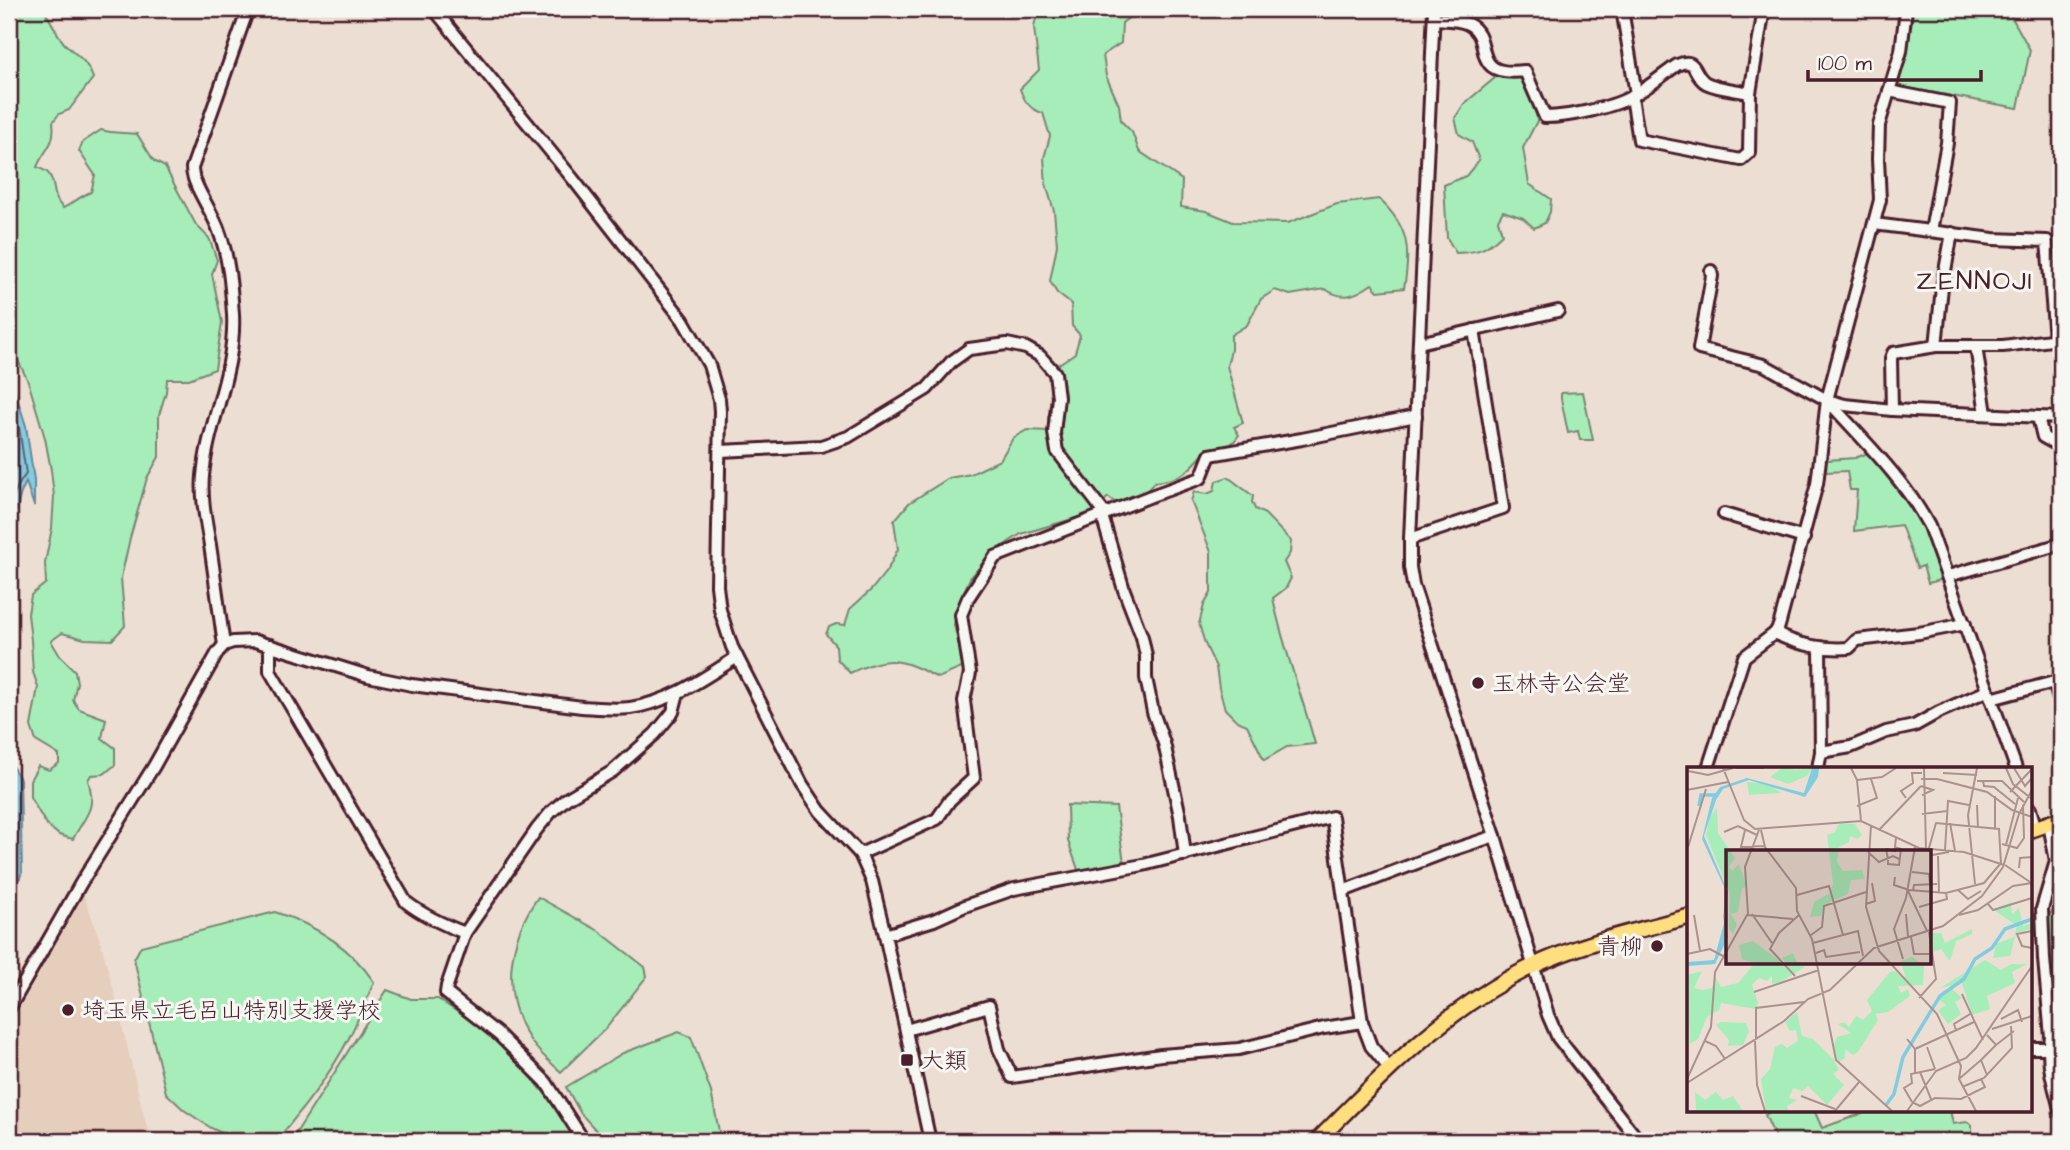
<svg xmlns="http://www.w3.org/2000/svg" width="2070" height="1150" font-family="'Architects Daughter','Klee One',sans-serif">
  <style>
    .built { fill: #e5cebb }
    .green { fill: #a7edb9; stroke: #788672; stroke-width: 2 }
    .water { fill: #81cce1; stroke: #6b8798; stroke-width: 2 }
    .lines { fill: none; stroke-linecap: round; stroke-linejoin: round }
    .shore { stroke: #606474; stroke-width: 2 }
    .minor-casing { stroke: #4a1f2b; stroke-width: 16 }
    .major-casing { stroke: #4a1f2b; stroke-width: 19 }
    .minor { stroke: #f6f6f2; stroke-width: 10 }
    .major { stroke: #fedf80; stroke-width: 14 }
    .poi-dot { fill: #4a1f2b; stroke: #f6f6f2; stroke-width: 2.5 }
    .labels { text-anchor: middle; stroke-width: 6; stroke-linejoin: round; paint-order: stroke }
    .poi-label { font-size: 23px; fill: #4a1f2b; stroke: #f6f6f2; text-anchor: start }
    .quarter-label { font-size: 26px; letter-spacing: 2px; fill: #4a1f2b; stroke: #f6f6f2 }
    .inset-river { fill: none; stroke: #81cce1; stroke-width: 3.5 }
    .inset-road { fill: none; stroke: #ab928f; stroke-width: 2 }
    .view { fill: #4a1f2b; fill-opacity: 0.15; stroke: #4a1f2b; stroke-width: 3.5 }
    .inset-edge { fill: none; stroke: #4a1f2b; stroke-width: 3.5 }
  </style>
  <rect width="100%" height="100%" fill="#ecded2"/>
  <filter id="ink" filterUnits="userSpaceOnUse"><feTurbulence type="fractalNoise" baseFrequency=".0143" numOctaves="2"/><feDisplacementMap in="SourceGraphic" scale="14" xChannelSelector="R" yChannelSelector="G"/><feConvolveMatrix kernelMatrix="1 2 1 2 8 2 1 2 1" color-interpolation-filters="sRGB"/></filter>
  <g filter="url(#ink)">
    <path class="built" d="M 84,895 L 101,944 L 114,992 L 145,1121 L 154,1141 L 9,1141 L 9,1027 Z"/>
    <g class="green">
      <path d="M 9,9 L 42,9 C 52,19 54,31 64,43 C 78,58 85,57 93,78 L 69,110 L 59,114 L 53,122 C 56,145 45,148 37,167 C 41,169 45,170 48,173 C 57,183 50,195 63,208 C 74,203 80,196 91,192 L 95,175 L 79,151 L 83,142 L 101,130 C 114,134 125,132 137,134 L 154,161 L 165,167 L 196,225 L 209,238 L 217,260 L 212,274 L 222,322 L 215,369 L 189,379 L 167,379 L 166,392 L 159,415 L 159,457 L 147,478 L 130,538 L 121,578 L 125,626 L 112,640 L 85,639 L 62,633 L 51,641 L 60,656 L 75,671 L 77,683 L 73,700 L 79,709 L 106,719 L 102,738 L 115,748 L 115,765 L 104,774 L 91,775 L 88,780 C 97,810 86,814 73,839 L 59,835 L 46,824 L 30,797 L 30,780 L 38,766 L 49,770 L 59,763 L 59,755 L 36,741 L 31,726 L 38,687 L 33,672 L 31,640 L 28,614 L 31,595 L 46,583 L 45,563 L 52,528 L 54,496 L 51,470 L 45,438 L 28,381 L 9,342 Z"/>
      <path d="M 1038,9 L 1140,9 L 1122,23 L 1121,43 L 1103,55 L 1106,76 L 1119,105 L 1121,121 L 1132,132 L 1139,151 L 1182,180 L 1181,207 L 1206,211 L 1233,222 L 1288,223 L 1337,204 L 1379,199 C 1409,227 1411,249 1404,288 L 1378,291 L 1372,284 C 1355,296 1343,301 1325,289 L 1290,295 L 1275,290 L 1261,299 L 1247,325 L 1231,335 L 1231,350 L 1227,366 L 1243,423 L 1234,427 L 1239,435 C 1230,448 1221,451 1206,451 C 1188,472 1182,479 1154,482 C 1145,496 1132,499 1118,505 L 1108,497 L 1093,513 L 1021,534 L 991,554 L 970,578 L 957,607 L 954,625 L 964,667 L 938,678 C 901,659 890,654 850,673 L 837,659 L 836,646 L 826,634 L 829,627 L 836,624 L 845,625 L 850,609 L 872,589 L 888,569 L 898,549 L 894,521 L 909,503 L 949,478 L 971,474 L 1000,460 L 1013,438 L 1027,430 L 1048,431 L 1048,417 L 1062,403 L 1059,364 L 1075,353 L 1080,335 L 1072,326 L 1071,304 L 1057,293 L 1050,281 L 1057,245 L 1054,211 L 1046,184 L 1044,158 L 1050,136 L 1043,113 C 1030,110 1024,101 1020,89 L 1039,70 L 1034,27 Z"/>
      <path d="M 1913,9 L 1987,9 L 2010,14 L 2030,50 L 2018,108 L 1897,86 L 1907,56 Z"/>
      <path d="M 1518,75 L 1523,76 L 1533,96 L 1537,121 L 1523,148 L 1529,184 L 1551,199 L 1550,212 L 1545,223 L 1534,228 L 1523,218 L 1503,211 L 1498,220 L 1502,234 C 1486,250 1479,252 1456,253 L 1447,238 L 1444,185 L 1466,176 L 1479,160 L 1472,142 L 1459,134 L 1455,118 L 1464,104 L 1496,77 Z"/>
      <path d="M 1583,392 L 1593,440 L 1580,440 L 1578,431 L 1568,433 L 1561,399 L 1561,393 Z"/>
      <path d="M 1868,453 L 1913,507 L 1930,540 L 1944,579 L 1928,583 L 1923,566 L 1917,568 L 1901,525 L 1854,531 L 1857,490 L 1850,490 L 1847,471 L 1826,472 L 1827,460 L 1855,458 Z"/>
      <path d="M 1228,477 L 1253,496 L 1252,502 L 1255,509 L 1265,514 L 1291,541 L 1290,553 L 1284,562 L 1291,578 L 1286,588 L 1273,598 C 1283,648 1302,695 1315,744 L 1287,747 L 1264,760 L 1247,725 L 1237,721 L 1225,709 L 1219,688 L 1216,667 L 1205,644 L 1199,624 L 1204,605 L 1211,593 L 1211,552 L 1191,501 L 1194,492 L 1207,494 L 1214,491 L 1216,481 Z"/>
      <path d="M 1067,805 L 1116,807 L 1124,863 L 1079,872 L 1068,841 Z"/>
      <path d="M 538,897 L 599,931 L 645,967 L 647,976 L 607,1027 L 561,1072 C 550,1062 538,1052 530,1040 C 500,995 508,939 538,897 Z"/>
      <path d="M 2061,906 L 2061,1049 L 2053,1049 L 2055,1012 L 2051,992 L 2047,916 Z"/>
      <path d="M 275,912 C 315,925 350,946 374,982 C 366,1001 358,1020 349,1038 C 330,1075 303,1109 276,1141 L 247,1141 L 228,1136 L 211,1128 L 184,1110 L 166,1093 L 134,959 L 141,946 Z"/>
      <path d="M 387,990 L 411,999 L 438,999 L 483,1029 L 521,1065 L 547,1096 L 572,1135 L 580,1141 L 291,1141 Z"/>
      <path d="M 679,1032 L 691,1037 L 711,1092 L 721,1141 L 606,1141 L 581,1114 L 566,1087 L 623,1053 Z"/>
      <path d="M 1773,1110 L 1814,1110 L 1822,1128 L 1872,1110 L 1950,1110 L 1953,1124 L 1967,1122 L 1972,1125 L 1972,1141 L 1777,1141 L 1765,1115 Z"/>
    </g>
    <g class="water">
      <path d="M 9,372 L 26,426 L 34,480 L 34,506 L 26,482 L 21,493 L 9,536 Z"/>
      <path d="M 9,761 L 20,779 L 22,872 L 9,906 L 9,852 L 14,833 Z"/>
    </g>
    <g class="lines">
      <path class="shore" d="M 9,395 L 19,427 L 26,474 C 17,485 13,495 9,508"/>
      <defs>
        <g id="minor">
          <path d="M 434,9 L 573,179 L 683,320 L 709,365 L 719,399 L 720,411 L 717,586 L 720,610 L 732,647 L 802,784 L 820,811 L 860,854 L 872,881 L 885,935 L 930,1141"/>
          <path d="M 1434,9 L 1410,539 L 1410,567 L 1413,585 L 1495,836 L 1548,1015 L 1558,1038 L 1639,1141"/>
          <path d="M 1622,9 L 1636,94"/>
          <path d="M 1434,19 C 1445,20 1458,19 1468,24 C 1496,38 1466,78 1525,71 L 1545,117 C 1568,117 1617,107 1636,94 C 1650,86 1663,75 1677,65 C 1698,56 1692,75 1706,83 C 1718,89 1737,90 1750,93"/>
          <path d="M 1889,91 L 1950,103 L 1947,143 L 1931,231"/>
          <path d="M 1632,97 L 1639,140 L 1741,160 L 1749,153 L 1750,93 L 1764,9"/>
          <path d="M 1874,224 L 1993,239 L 2047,241 L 2055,339"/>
          <path d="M 1711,271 L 1712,276 L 1699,349 L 1764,365 L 1827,400 L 1845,405 L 1892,410 L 2061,418"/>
          <path d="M 1419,343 L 1558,311"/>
          <path d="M 1936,346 L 1942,287 L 1952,233"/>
          <path d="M 1976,346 L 1986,414"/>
          <path d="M 1829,402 C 1864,441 1904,479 1929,526 L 2016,768"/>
          <path d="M 1892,410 L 1891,358 L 1893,353 L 1936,346 L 2003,346 L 2059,339"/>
          <path d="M 2038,417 L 2043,437 L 2061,447"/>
          <path d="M 720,451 L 821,446 L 848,437 L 927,389 L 951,362 L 969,349 L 1007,344 L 1026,348 L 1040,356 L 1055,373 L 1058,397 L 1054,433 L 1057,451 L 1103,511 L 1102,516 L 1124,590 L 1142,637 L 1146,656 L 1146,678 L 1153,712 L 1164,743 L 1180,816 L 1185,855"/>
          <path d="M 1724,514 L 1804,538"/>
          <path d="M 1410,539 L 1503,508 L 1474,330"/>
          <path d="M 1948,576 L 2061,544"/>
          <path d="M 1775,633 C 1796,645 1826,650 1849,648 L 1857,640 L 1919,633 L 1965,624"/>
          <path d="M 224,645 C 219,611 215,578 210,545 C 206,522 201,498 203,476 C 208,421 236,371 233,314 C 231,285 229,258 219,231 C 213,212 192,185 192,168 L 248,9"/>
          <path d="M 270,645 L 270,671 L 406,902 C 424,916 444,925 465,933"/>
          <path d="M 1991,699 L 2054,682 L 2061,706"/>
          <path d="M 1821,752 L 1851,747 L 1886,732 L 1914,726 L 1939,712 L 1987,691"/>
          <path d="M 1708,768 L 1744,657 L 1775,633 L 1779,626 L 1817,484 L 1827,400 L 1880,200 L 1878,159 L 1879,125 L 1901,51 L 1906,9"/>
          <path d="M 1818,768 L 1821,752 L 1820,647"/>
          <path d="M 2030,809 L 2036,829"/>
          <path d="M 2049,824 L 2056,861 L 2042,909 L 2044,959 L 2051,1037 C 2045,1062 2055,1088 2061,1113"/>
          <path d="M 860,854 L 937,819 L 950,800 L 974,778 L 964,701 L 970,673 L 961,615 L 968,598 L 995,557 L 1151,496 L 1201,478 L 1210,455 L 1302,439 L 1416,416"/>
          <path d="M 1343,891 L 1443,853 L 1495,836"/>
          <path d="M 885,935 L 934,920 L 965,906 L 1014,889 L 1143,865 L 1332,817 L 1362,1022 L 1371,1046 L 1389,1068"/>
          <path d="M 9,1009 L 81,883 L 154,766 L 218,652 L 224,645 L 233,642 L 255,641 L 368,676 L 412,685 L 582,707 C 597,708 614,710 630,708 C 671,702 703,679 737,657"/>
          <path d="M 906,1030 L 989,1006 L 999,1049 L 1012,1077 L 1161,1055 L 1239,1049 L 1324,1028 L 1362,1022"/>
          <path d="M 2030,1048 L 2048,1048"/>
          <path d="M 584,1141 L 546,1082 L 499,1035 L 446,993 L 447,986 L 465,933 L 537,829 L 551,812 L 566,799 L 613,771 L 655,734 L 673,712 L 678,693"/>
        </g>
        <g id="major">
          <path d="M 2030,830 L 2061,819"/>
          <path d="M 1317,1141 C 1382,1075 1446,1008 1531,967 C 1581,943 1636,931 1688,917"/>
        </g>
      </defs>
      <use href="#minor" class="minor-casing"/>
      <use href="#major" class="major-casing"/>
      <use href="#minor" class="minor"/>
      <use href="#major" class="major"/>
    </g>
  </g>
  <g class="poi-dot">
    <circle cx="1478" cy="683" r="7"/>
    <circle cx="1657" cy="946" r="7"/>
    <circle cx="68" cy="1010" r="7"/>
    <rect x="900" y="1053" width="14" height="14" rx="3.5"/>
  </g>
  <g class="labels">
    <g class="poi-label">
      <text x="1492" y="691">玉林寺公会堂</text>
      <text x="1643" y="954" text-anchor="end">青柳</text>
      <text x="82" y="1018">埼玉県立毛呂山特別支援学校</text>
      <text x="921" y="1068">大類</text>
    </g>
    <g class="quarter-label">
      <text x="1975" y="289">ZENNOJI</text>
    </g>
  </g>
  <g transform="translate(1687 767)">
    <rect width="345" height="345" fill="#ecded2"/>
    <path d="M 95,1 L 110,3 L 125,1 L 120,9 L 101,17 L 83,10 ZM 60,15 L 81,17 L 94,26 L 62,28 ZM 30,41 L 31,66 L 48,91 L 42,100 L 45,104 L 52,97 L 60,120 L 55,121 L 51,145 L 44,147 L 50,157 L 46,167 L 42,162 L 43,127 L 19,68 L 23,50 ZM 152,56 L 168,57 L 175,68 L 170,72 L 163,69 L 162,75 L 152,80 L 150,95 L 156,104 L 175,103 L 178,112 L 164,113 L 161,127 L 137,138 L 134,149 L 123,150 L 127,135 L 143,126 L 146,117 L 140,68 L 148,65 ZM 324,135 L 325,147 L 332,141 L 336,159 L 343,157 L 345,162 L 329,166 L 323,189 L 306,191 L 309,177 L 327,170 L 330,159 L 307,143 ZM 285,162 L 285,167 L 269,174 L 263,194 L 254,182 L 242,187 L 242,166 L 254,166 L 258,176 ZM 66,174 L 101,200 L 95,191 L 106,186 L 111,198 L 118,200 L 92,216 L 85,217 L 85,209 L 80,214 L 72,211 L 65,218 L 71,236 L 69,242 L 34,236 L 32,243 L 20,250 L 11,272 L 3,277 L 0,208 L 15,204 L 7,221 L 16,223 L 25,221 L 28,209 L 34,220 L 51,216 L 68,196 L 55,192 L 52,178 ZM 225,190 L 237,199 L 236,218 L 211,219 L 214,226 L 221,222 L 223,229 L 201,245 L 188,247 L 191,253 L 171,285 L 166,288 L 158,282 L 158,291 L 151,295 L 146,280 L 150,270 L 164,266 L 151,257 L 157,255 L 162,260 L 169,249 L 176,253 L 185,244 L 180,233 L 203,205 L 208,204 L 219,214 L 214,194 ZM 298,193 L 314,203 L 324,197 L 340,197 L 325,205 L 328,216 L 300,229 L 303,242 L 285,248 L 275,216 L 253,221 ZM 265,222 L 275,231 L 268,235 L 274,247 L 261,257 L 251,243 L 259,238 L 252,233 L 254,229 ZM 110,245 L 115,269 L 126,272 L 147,293 L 152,303 L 146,307 L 157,318 L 140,338 L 121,319 L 115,324 L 106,321 L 102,331 L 110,333 L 100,339 L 101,344 L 79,344 L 74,312 L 83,302 L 88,280 L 95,277 L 100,281 L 111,274 L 109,263 L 103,264 L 98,255 ZM 34,255 L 59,256 L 62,264 L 56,278 L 41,279 L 42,273 L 29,258 ZM 29,325 L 36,333 L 46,329 L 56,344 L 9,344 L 8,325 L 18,333 Z" fill="#a7edb9"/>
    <path d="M 125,1 L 132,1 L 131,10 L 118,30 L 62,13 L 36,22 L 29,33 L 17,69 L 41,125 L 37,149 L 41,170 L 28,197 L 0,199 L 0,195 L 27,193 L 37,156 L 36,150 L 39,124 L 15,72 L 25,31 L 33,20 L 60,11 L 117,26 Z" fill="#81cce1"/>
    <path class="inset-river" d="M 12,39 L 14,28 L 29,28M 199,338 L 207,327 L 216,290 L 253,229 L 277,212 L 288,192 L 305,181 L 318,162 L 345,152"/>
    <path class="inset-road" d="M 36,1 L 57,53 L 68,62 L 174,54 L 232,81 L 277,85 L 317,98M 49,1 L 77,1M 164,1 L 170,13 L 174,54M 237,1 L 239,82M 319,1 L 326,17 L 345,32M 327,1 L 338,19 L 345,11M 1,4 L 21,8 L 46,1M 256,6 L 290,8M 234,12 L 250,12 L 300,25 L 325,43 L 345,50M 170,13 L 195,10 L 209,1M 290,14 L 315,14 L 337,35M 296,14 L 297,19 L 307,20 L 328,37M 234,19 L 246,23 L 235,28M 0,23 L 41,15M 323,25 L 345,2M 308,29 L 308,62M 219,31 L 214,24 L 226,16 L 225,6 L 235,6M 290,38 L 291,61M 170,39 L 190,31 L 184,12M 235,47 L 260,44M 263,56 L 268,84M 184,58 L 179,140 L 192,184 L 250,247 L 274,299 L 272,312 L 289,344M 58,63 L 54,80 L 77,79M 74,63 L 78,80 L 109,121 L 110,144 L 125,172 L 149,293 L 205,344M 192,63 L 234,19M 37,65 L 51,59 L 70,68M 315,77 L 330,81 L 337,71 L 336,38M 319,78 L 331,31M 1,80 L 19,22M 242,81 L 249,56 L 312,62 L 314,97M 243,83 L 245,88 L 262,85M 258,83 L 261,34 L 282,38M 181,85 L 192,95 L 206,89 L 212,92M 251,89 L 252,125M 201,92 L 199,82 L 208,84 L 208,80M 201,93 L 201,97 L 212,98 L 214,82 L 208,80 L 209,71M 318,98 L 343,115M 332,101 L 333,91 L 345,90M 225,105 L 242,107 L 243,117M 208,110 L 207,118 L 222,123 L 259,126 L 297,116 L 314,96M 288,117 L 281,48 L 290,1M 271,123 L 281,132 L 294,124M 221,124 L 240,164M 226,124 L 227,118 L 250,117M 110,128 L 142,119 L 156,168M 179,137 L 188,134 L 185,116M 301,137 L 306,143 L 345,131M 232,140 L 260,132 L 259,126M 61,147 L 58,100 L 72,63M 65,147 L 85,176M 219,147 L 221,170M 7,148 L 13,184M 272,148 L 291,143 L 326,119 L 345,116M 345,164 L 330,167 L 335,179 L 345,181M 124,168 L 135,160 L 137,139 L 179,125M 224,170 L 227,187 L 242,187M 126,176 L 171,164 L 176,189M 129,186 L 137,183 L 139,190 L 173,185M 0,187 L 23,182 L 36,189M 216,192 L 207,162 L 219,131 L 228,80M 108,209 L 83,182 L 92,166 L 112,148M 67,225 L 132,203M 275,227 L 296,273M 232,231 L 249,212 L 242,165M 314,252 L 331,243 L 335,255M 305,262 L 345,249M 269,263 L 267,257 L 283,247M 300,268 L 309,278 L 327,264M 220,272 L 228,282 L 228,306M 69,273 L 69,241 L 117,235M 18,274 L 29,279 L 38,292M 68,274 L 70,318 L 78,344M 240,280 L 248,302M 228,282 L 287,255M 233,305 L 244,332M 300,308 L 294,293 L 309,278M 0,312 L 24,260 L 28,205 L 60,148 L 106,152M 272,312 L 294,293M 0,316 L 97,254 L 121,232 L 143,223 L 187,181 L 256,159 L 295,129 L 316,100 L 332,47 L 345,23M 275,320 L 297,311 L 325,281 L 324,259M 114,329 L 148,342M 225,335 L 233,339 L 248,331 L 274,332 L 298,320 L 294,312M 225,335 L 217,321 L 225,316 L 224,307 L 248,302M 148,344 L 172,315M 220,344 L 249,304 L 279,291 L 289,281 L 345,199"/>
    <path class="view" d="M 39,83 L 244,83 L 244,197 L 39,197 Z"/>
    <rect width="345" height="345" class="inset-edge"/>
  </g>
  <rect width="2070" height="1150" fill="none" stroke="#f6f6f2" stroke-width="35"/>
  <rect x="18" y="18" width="2035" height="1115" fill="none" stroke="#4a1f2b" stroke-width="2.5" filter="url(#ink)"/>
  <path d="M1808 70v10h173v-10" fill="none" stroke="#4a1f2b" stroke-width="3.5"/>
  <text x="1818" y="70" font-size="21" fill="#4a1f2b" stroke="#f6f6f2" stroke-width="5" paint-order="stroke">100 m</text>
</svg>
